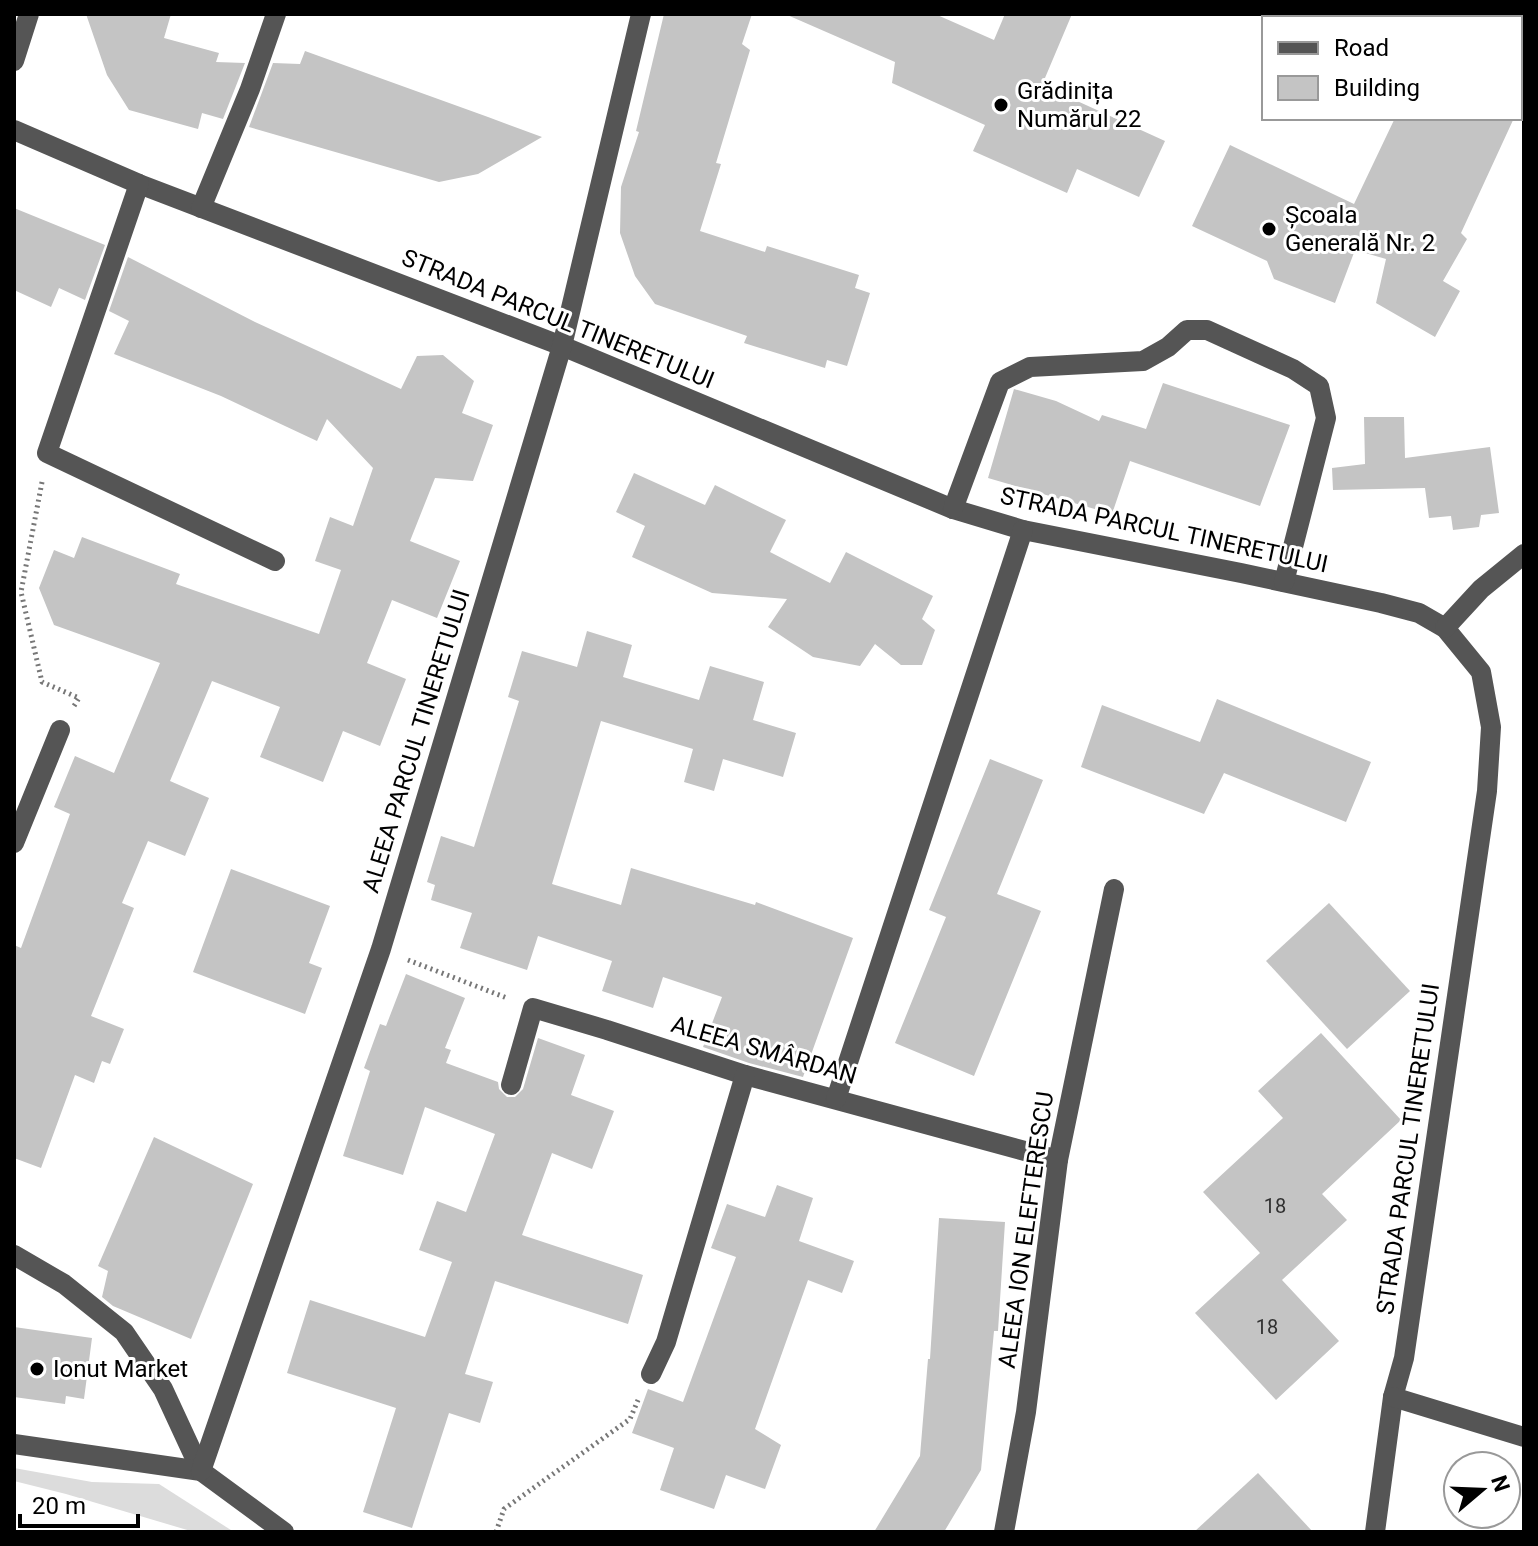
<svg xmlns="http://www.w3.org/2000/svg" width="1538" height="1546" font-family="Roboto,sans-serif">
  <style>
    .green { fill: #dcdcdc }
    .building { fill: #c4c4c4 }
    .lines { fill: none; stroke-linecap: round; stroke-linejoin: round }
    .path { stroke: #777; stroke-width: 5; stroke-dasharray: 2 4; stroke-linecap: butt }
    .minor { stroke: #555; stroke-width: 20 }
    .poi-dot { fill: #000; stroke: #fff; stroke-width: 3 }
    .labels { text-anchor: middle; stroke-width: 6; stroke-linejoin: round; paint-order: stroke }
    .number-label { font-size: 20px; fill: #313131 }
    .poi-label { font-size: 24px; fill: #000; stroke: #fff; text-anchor: start }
    .street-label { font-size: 24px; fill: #000; stroke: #fff }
  </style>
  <rect width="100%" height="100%" fill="#fff"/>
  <path class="green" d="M 14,1468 L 92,1482 L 159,1484 L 234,1532 L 194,1532 L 66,1494 L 14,1481 Z"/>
  <g class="building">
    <path d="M 86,14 L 171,14 L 164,38 L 219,53 L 216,62 L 245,63 L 223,119 L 202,113 L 198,129 L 129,110 L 107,75 Z"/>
    <path d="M 664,14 L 752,14 L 742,44 L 750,50 L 716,163 L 721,164 L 700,231 L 765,252 L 767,246 L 859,275 L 855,288 L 870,293 L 847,366 L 827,360 L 825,368 L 744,343 L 747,336 L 655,304 L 635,276 L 620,233 L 621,187 L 639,132 L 636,131 Z"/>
    <path d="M 785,14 L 935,14 L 994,40 L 1005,14 L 1072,14 L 1042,85 L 1165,141 L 1139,197 L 1077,169 L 1067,193 L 973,151 L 985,125 L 892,83 L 895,62 Z"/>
    <path d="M 305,51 L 488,117 L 542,137 L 478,174 L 439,182 L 249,127 L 273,63 L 300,64 Z"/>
    <path d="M 1395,118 L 1514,118 L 1461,233 L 1467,239 L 1443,281 L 1460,291 L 1435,337 L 1376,303 L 1386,259 L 1355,250 L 1335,303 L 1274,279 L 1267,261 L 1192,226 L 1230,145 L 1354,204 Z"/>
    <path d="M 14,208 L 105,245 L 85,300 L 59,288 L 51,307 L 14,290 Z"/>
    <path d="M 128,257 L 255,322 L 401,389 L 417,356 L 443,355 L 474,381 L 462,413 L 493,425 L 473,481 L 435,478 L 410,541 L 460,561 L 437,618 L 392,600 L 367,663 L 406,679 L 380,746 L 343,731 L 323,782 L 260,757 L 280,707 L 212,681 L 170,781 L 209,798 L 185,856 L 148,841 L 122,903 L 134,908 L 91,1016 L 124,1029 L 110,1064 L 102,1061 L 94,1083 L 75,1075 L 41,1168 L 14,1158 L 14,945 L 21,948 L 70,814 L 54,807 L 75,756 L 114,773 L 160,663 L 54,625 L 39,588 L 54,550 L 74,558 L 82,537 L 180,574 L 176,584 L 319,634 L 341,570 L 315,561 L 330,517 L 353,526 L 373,468 L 327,419 L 317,441 L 221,396 L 114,354 L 129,321 L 109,311 Z"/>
    <path d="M 1163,383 L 1290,425 L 1260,506 L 1130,461 L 1112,514 L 988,478 L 1014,389 L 1056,401 L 1099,421 L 1102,415 L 1146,429 Z"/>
    <path d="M 1364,417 L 1404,417 L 1405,458 L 1490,447 L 1499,513 L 1481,515 L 1479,527 L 1453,530 L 1451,516 L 1429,518 L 1425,488 L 1333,490 L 1332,468 L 1365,464 Z"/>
    <path d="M 634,473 L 705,505 L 715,485 L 786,520 L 770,552 L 830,583 L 846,552 L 933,596 L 922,619 L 935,630 L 922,665 L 901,665 L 875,644 L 860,666 L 813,657 L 768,627 L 787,599 L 712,593 L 632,557 L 645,526 L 616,512 Z"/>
    <path d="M 587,631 L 632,645 L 623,677 L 699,700 L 710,666 L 764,682 L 753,720 L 796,733 L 783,777 L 723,759 L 714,791 L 684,782 L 693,749 L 601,721 L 552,884 L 621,905 L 631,868 L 755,905 L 756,902 L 853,938 L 803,1077 L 749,1063 L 703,1047 L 722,997 L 663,977 L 653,1008 L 602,991 L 612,961 L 538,936 L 527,970 L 460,948 L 472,913 L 431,900 L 435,885 L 427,882 L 441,836 L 474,847 L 519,701 L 508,697 L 522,651 L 577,667 Z"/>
    <path d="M 1217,699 L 1371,762 L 1346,822 L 1224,773 L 1204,814 L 1081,767 L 1102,705 L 1200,742 Z"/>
    <path d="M 990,759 L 1043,780 L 997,894 L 1041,911 L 974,1076 L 895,1043 L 946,917 L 929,910 Z"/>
    <path d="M 231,869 L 330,906 L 309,963 L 322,968 L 305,1014 L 193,972 Z"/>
    <path d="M 1329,903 L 1410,991 L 1347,1049 L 1266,961 Z"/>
    <path d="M 406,974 L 465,998 L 445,1048 L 451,1050 L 446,1063 L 498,1082 L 499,1089 L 507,1097 L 515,1097 L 523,1089 L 538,1038 L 585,1055 L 571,1095 L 614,1111 L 592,1169 L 552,1153 L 522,1235 L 643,1275 L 628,1324 L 495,1281 L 465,1374 L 493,1382 L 480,1423 L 449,1413 L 412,1528 L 363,1512 L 396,1408 L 287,1373 L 310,1300 L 425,1337 L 452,1262 L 419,1250 L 437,1201 L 466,1212 L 495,1134 L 425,1107 L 403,1175 L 343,1156 L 370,1071 L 364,1068 L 380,1024 L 386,1026 Z"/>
    <path d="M 1321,1033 L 1401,1120 L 1322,1194 L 1347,1220 L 1282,1280 L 1339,1341 L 1276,1400 L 1195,1313 L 1260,1253 L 1203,1192 L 1283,1118 L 1258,1091 Z"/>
    <path d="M 154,1137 L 253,1184 L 191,1339 L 113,1306 L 102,1297 L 108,1271 L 98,1266 Z"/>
    <path d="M 777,1185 L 813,1198 L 799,1241 L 854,1261 L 842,1293 L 808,1280 L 755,1429 L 781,1445 L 765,1489 L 726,1475 L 714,1509 L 660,1490 L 674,1448 L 632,1433 L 648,1389 L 683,1402 L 736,1257 L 711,1248 L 727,1204 L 765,1217 Z"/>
    <path d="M 939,1218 L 1005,1222 L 998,1331 L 994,1331 L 981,1470 L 944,1532 L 874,1532 L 920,1456 L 928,1359 L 930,1359 Z"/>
    <path d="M 14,1327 L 92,1338 L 84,1399 L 66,1396 L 65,1404 L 14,1397 Z"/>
    <path d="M 1258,1473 L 1313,1532 L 1194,1532 Z"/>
  </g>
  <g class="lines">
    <g class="path">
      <path d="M 42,482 L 21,592 L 42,682 L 79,698 L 74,706"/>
      <path d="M 408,960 L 507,998"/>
      <path d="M 496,1532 L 504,1509 L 630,1419 L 638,1400"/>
    </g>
    <g class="minor">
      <path d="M 14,61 L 29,14"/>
      <path d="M 14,130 L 139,184 L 562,346 L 953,509 L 1023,530 L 1241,573 L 1381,603 L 1419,613 L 1445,628 L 1481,672 L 1491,727 L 1487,791 L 1404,1358 L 1393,1397 L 1375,1532"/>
      <path d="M 139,184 L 47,453 L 275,561"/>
      <path d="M 201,208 L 250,89 L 276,14"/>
      <path d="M 953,509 L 1000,382 L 1030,367 L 1143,361 L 1168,347 L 1187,330 L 1207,330 L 1293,369 L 1319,386 L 1326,418 L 1284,582"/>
      <path d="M 1445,628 L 1481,589 L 1524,554"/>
      <path d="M 14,843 L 60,730"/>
      <path d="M 511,1085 L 533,1008 L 607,1030 L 745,1075 L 1058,1160"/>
      <path d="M 836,1099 L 1023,530"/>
      <path d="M 14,1255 L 64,1284 L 124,1332 L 163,1389 L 201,1471"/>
      <path d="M 651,1374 L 666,1342 L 745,1075"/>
      <path d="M 1393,1397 L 1524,1437"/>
      <path d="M 14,1444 L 201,1471 L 284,1532"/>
      <path d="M 201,1471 L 381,949 L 562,346 L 641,14"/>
      <path d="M 1004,1532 L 1026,1412 L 1058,1160 L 1114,889"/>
    </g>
  </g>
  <g class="poi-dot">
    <circle cx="1001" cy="105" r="8"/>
    <circle cx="1269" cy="229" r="8"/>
    <circle cx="37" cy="1369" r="8"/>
  </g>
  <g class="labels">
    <g class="number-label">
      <text x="1275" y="1213">18</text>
      <text x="1267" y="1334">18</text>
    </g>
    <g class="poi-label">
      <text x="1017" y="99">Grădinița<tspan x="1017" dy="28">Numărul 22</tspan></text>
      <text x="1285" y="223">Școala<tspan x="1285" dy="28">Generală Nr. 2</tspan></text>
      <text x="53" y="1377">Ionut Market</text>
    </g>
    <g class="street-label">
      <text transform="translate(558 319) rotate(22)" y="8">STRADA PARCUL TINERETULUI</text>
      <text transform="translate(1164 530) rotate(12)" y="8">STRADA PARCUL TINERETULUI</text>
      <text transform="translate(416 741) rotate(-73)" y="8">ALEEA PARCUL TINERETULUI</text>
      <text transform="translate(764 1050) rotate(16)" y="8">ALEEA SMÂRDAN</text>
      <text transform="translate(1408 1149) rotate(-82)" y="8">STRADA PARCUL TINERETULUI</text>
      <text transform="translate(1026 1230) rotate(-82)" y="8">ALEEA ION ELEFTERESCU</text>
    </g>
  </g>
  <rect width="1538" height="1546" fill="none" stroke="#000000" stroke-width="32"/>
  <rect x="1262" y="16" width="260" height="104" fill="#ffffff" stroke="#999999" stroke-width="2"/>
  <rect x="1278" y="42" width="40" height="12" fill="#555555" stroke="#999999" stroke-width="2"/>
  <text x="1334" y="56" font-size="24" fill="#000000">Road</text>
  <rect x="1278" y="76" width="40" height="24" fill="#c4c4c4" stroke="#999999" stroke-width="2"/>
  <text x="1334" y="96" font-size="24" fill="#000000">Building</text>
  <g transform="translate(1482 1490) rotate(71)"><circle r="38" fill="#ffffff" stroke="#999999" stroke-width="2"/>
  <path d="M0-6L14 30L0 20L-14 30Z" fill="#000000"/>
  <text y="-12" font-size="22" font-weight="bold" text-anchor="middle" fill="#000000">N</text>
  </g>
  <path d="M20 1514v12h118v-12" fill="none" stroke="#000000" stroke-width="4"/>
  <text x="32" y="1514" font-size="24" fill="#000000" stroke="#ffffff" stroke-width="6" paint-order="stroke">20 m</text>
</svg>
